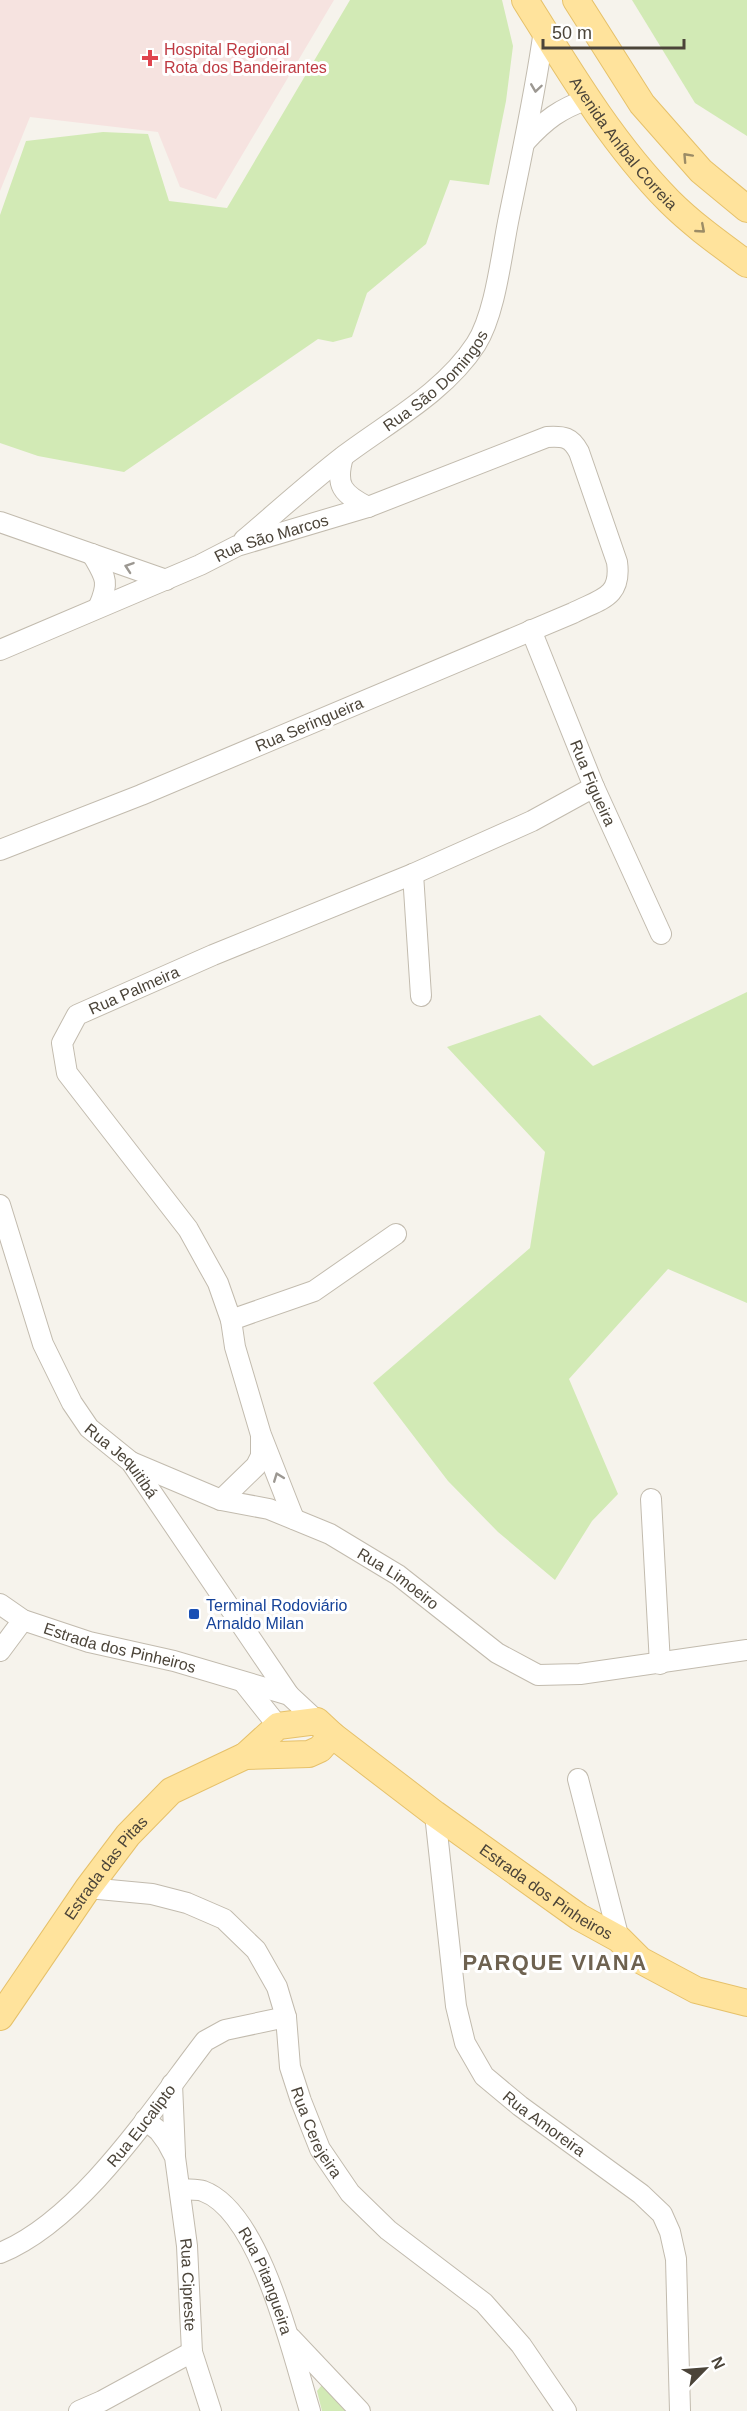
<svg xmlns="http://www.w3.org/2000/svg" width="747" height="2411" font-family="Helvetica,sans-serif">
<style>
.medical{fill:#f6e3e0}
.green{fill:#d2eab5}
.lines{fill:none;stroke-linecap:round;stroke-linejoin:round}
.minor-casing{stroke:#c2bbae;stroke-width:22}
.major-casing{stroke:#e6c16a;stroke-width:28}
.minor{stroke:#fff;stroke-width:20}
.major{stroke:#ffe39c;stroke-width:26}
.oneway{stroke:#9c9892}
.oneway2{stroke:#9c8c66}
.health-dot{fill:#e0444e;stroke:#fff;stroke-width:2}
.transit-dot{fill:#1a4fb4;stroke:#fff;stroke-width:2}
.labels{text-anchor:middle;stroke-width:6;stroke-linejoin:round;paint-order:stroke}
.health-label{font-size:16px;fill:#be3a42;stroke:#fff;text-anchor:start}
.street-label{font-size:16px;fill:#4b4439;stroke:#fff}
.transit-label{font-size:16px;fill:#164399;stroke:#fff;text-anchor:start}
.district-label{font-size:22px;font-weight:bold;letter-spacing:1.5px;fill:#6e6250;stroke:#fff}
</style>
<rect width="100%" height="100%" fill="#f6f3ec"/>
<!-- medical -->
<polygon class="medical" points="0,0 334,0 216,199 180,187 158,132 30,117 0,191"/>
<!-- green -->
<g class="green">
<polygon points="350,0 502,0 513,46 506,101 489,185 450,180 426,244 367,293 352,337 333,342 318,339 124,472 38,456 0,443 0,215 26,141 103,132 148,134 169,201 227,208"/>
<polygon points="632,0 747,0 747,136 695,103"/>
<polygon points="747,992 747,1303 668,1269 569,1379 618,1494 592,1521 555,1580 498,1532 448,1481 373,1383 530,1248 545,1152 447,1047 540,1015 593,1066"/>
<polygon points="322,2385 328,2387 348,2411 322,2411 317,2391"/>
</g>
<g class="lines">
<!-- minor casing -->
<g class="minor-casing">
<g id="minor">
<path d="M525,142C546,119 560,109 588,99"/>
<path d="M343,457C335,485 342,494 368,507"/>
<polyline points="0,522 166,580"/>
<path id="s1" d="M244,540C277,512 310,482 345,455C389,422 445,392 476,344C495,314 501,258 508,222C521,158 535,95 544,30"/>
<path d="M92,554C105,577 110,581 99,606"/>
<path id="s2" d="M531,630L594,787L661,934"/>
<path id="s3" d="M0,650L200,565L237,546L368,507L547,437C564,436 571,437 579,452L617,562C622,598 600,599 573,613L141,795L0,850"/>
<polyline points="413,874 421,996"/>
<path id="s4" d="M0,1205L43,1344L72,1403L89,1428L131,1462L289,1695"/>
<polyline points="231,1320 314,1291 396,1234"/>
<path id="s5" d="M131,1462L221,1500L269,1509L330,1534L398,1575L497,1653L538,1675L580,1674L747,1650"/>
<polyline points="651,1499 660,1664"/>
<polyline points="221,1500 256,1466 261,1456 261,1437"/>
<path id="s6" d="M294,1519L261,1435L235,1347L231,1320L218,1283L188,1229L67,1073L62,1043L77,1015L213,955L413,874L532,821L594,787"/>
<path id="s7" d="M0,1604L23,1620L89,1642L174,1661L289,1695L317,1721"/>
<polyline points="0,1651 23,1620"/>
<polyline points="243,1682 278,1726"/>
<polyline points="578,1779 619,1939"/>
<path id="s8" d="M435,1814L456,2006L465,2043L484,2076L520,2106L641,2194L662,2214L670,2232L676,2259L680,2411"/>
<path id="s9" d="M88,1888L152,1894L187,1903L224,1919L256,1950L277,1987L286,2017L290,2067L301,2101L320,2149L350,2193L388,2230L484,2303L521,2345L566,2411"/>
<polyline points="172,2084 175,2154"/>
<path id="s10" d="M145,2120L159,2131L167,2142L175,2157L187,2246L192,2352L211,2411"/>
<path id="s11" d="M180,2189C187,2190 197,2189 203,2191C261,2212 293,2356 310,2411"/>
<path id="s12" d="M0,2253C81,2220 152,2110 205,2041L225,2030L286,2017"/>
<polyline points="291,2338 360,2411"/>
<polyline points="79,2411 102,2401 192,2352"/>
</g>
</g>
<!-- major casing -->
<g class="major-casing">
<g id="major">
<path id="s13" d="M525,0C568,69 611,142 669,201C693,225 720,244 747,264"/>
<polyline points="576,0 642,104 701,171 747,209"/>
<polyline points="245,1756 309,1754 320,1749 332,1735"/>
<path id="s14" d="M0,2017L88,1888L128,1835L171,1791L245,1756L278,1726L317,1721L332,1735L435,1814L579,1917L619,1939L640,1960L696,1990L747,2003"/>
</g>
</g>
<!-- minor -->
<use href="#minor" class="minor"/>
<!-- major -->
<use href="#major" class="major"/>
</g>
<!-- one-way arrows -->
<defs><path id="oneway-chevron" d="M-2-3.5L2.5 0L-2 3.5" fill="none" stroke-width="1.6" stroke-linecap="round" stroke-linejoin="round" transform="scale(1.5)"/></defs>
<g class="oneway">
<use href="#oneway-chevron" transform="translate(536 88) rotate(98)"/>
<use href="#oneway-chevron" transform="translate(129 567) rotate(-161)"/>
<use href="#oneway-chevron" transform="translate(278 1477) rotate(-111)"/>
</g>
<g class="oneway2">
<use href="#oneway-chevron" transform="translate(687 157) rotate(-133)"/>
<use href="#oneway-chevron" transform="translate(701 229) rotate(41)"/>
</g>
<!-- markers -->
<path class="health-dot" d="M147 49h6v6h6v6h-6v6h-6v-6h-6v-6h6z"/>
<rect class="transit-dot" x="188" y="1608" width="12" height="12" rx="3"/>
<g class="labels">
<!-- health labels -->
<g class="health-label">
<text x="164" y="55">Hospital Regional<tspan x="164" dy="18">Rota dos Bandeirantes</tspan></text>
</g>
<!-- street labels -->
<g class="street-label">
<text dy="6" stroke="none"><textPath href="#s13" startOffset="174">Avenida Aníbal Correia</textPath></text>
<text dy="6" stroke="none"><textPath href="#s1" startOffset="250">Rua São Domingos</textPath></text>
<text dy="6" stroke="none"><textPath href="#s3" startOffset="294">Rua São Marcos</textPath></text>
<text transform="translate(309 724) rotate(-23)" y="6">Rua Seringueira</text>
<text dy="6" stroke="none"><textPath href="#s2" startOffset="165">Rua Figueira</textPath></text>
<text dy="6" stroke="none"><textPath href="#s6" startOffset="632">Rua Palmeira</textPath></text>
<text dy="6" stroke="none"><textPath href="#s4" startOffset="288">Rua Jequitibá</textPath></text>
<text dy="6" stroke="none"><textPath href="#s5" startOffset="294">Rua Limoeiro</textPath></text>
<text dy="6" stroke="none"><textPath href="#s7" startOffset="129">Estrada dos Pinheiros</textPath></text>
<text dy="6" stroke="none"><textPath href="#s14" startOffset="183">Estrada das Pitas</textPath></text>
<text dy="6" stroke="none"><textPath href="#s14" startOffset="736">Estrada dos Pinheiros</textPath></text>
<text dy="6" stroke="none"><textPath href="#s8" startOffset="346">Rua Amoreira</textPath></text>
<text dy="6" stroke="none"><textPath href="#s12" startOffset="192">Rua Eucalipto</textPath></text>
<text dy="6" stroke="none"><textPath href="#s9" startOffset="380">Rua Cerejeira</textPath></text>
<text dy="6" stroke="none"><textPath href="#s11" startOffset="136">Rua Pitangueira</textPath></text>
<text dy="6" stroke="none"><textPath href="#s10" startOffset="177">Rua Cipreste</textPath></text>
</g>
<!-- transit labels -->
<g class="transit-label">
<text x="206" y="1611">Terminal Rodoviário<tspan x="206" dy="18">Arnaldo Milan</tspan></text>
</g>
<!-- district labels -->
<g class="district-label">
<text x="555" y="1970">PARQUE VIANA</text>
</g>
</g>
<!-- north arrow -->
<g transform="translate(705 2369) rotate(65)" stroke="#ffffff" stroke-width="4.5" paint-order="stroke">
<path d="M0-4.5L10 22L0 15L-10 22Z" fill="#4b4439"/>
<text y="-9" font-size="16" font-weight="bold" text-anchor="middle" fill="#4b4439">N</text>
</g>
<!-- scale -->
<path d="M543 39v9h141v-9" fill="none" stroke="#4b4439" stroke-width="3"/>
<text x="552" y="39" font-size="18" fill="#4b4439" stroke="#ffffff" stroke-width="4.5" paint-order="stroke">50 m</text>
</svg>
